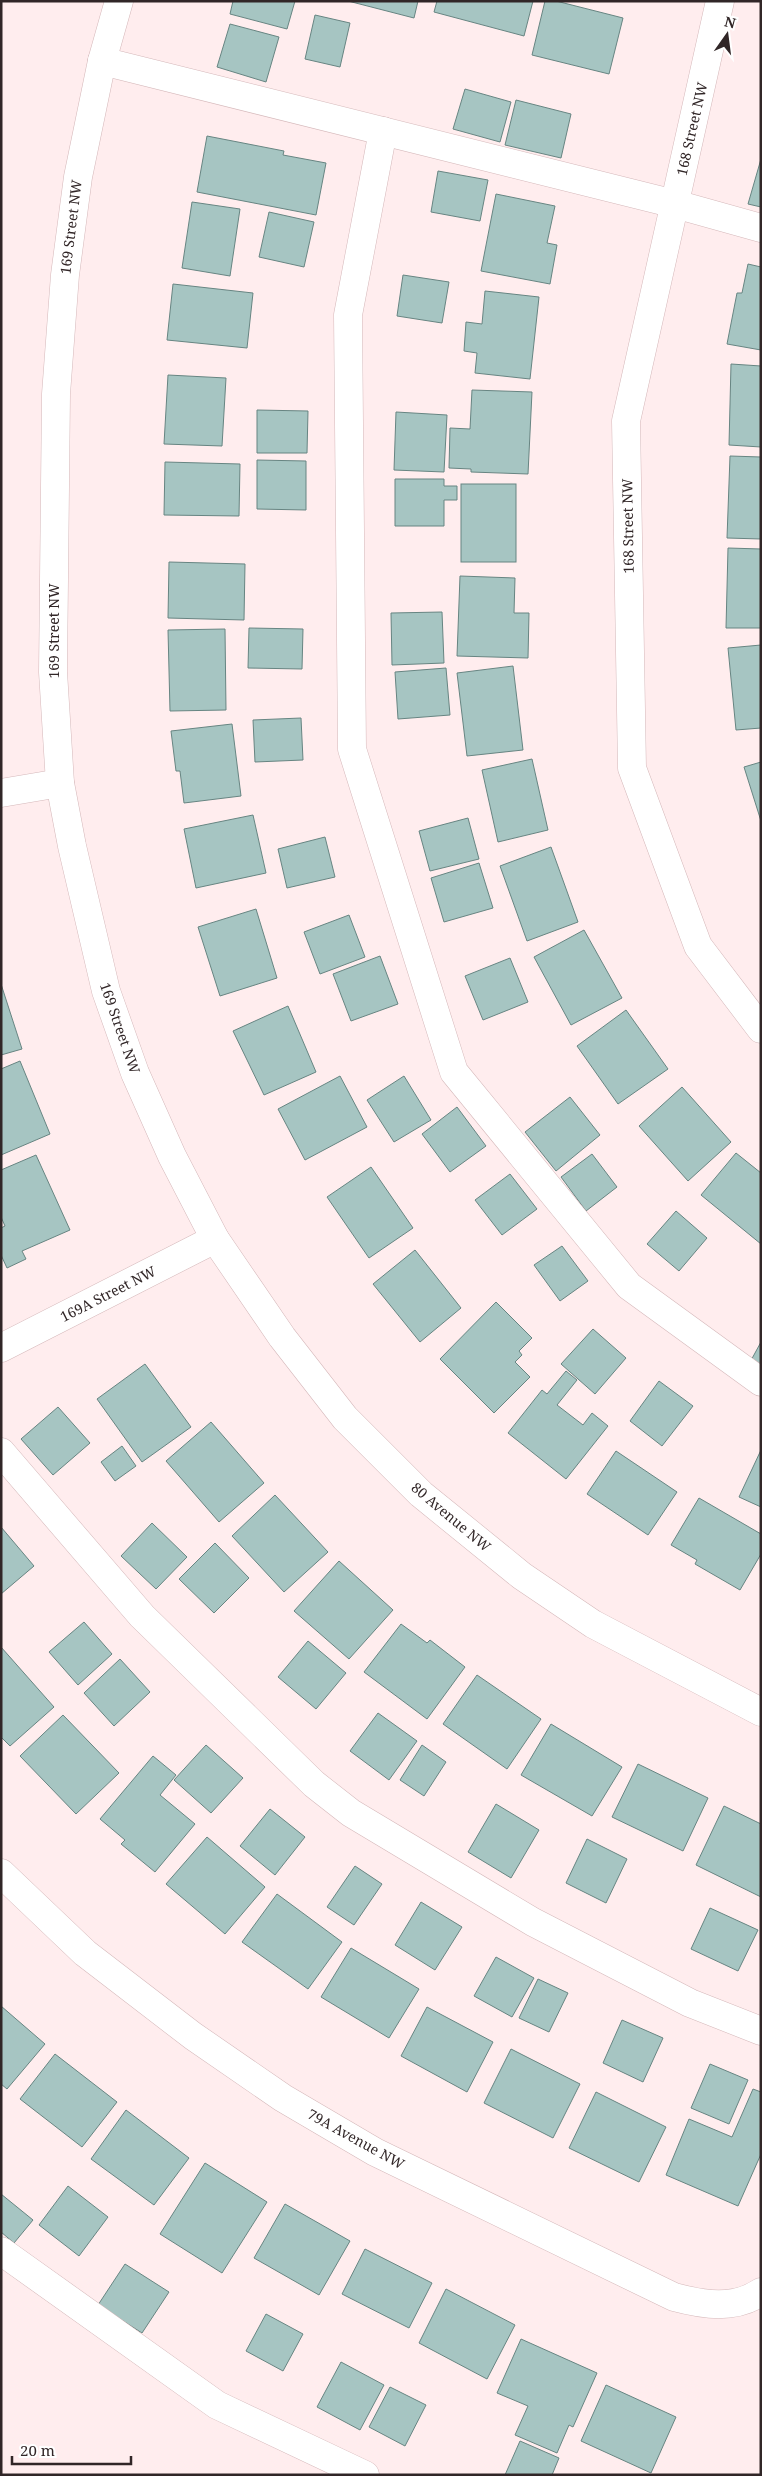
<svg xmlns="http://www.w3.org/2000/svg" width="762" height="2476" font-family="'Noto Serif',serif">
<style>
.building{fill:#a6c5c2;stroke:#678582}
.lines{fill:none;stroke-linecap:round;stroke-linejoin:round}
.minor-casing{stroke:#d5b8ba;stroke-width:29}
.minor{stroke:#fff;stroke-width:28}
.labels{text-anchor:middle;stroke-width:4;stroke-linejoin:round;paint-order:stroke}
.street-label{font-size:14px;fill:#312627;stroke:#fff}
</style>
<rect width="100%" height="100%" fill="#ffedee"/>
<!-- building -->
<g class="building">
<polygon points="233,1 295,1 287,29 230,14"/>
<polygon points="348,1 418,1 414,18"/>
<polygon points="437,1 533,1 524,36 434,12"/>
<polygon points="545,1 556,1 623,18 609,74 532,55"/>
<polygon points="315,15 350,23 340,67 305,59"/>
<polygon points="230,24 279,37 266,82 217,67"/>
<polygon points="465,89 511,102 500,142 453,129"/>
<polygon points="516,100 571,114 561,158 505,145"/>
<polygon points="207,136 284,151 283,155 326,163 316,215 197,192"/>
<polygon points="761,159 761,207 748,204"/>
<polygon points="438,171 488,180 480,221 431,212"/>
<polygon points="496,194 555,206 547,243 557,245 550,284 481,271"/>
<polygon points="192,202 240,209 230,276 182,268"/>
<polygon points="269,212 314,222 304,267 259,257"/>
<polygon points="748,264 761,267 761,350 727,344 737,293 742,293"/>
<polygon points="403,275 449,282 442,323 397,316"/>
<polygon points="173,284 253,293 247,348 167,340"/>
<polygon points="485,291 539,297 530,379 475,373 477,353 464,351 466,322 482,324"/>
<polygon points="731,364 761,366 761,447 729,445"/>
<polygon points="168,375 226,378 222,446 164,444"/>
<polygon points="472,390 532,392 528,474 471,472 471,469 449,468 450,428 470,429"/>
<polygon points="257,410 308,411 307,453 257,453"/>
<polygon points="396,412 447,415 444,472 394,470"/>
<polygon points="730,456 761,457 761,539 727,538"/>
<polygon points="257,460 306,461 306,510 257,509"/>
<polygon points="165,462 240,464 239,516 164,515"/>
<polygon points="395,479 444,479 444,486 457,486 457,500 444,500 444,526 395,526"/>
<rect x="461" y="484" width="55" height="78"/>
<polygon points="728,548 761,549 761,628 726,628"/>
<polygon points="169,562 245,564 244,620 168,618"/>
<polygon points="460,576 515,578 514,613 529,613 528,658 457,656"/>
<polygon points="442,612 444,663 392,665 391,613"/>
<polygon points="249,628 303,629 302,669 248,668"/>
<polygon points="225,629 226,710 170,711 168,630"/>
<polygon points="761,645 761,728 736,730 728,648"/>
<polygon points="513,666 523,750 467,756 457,673"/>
<polygon points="446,668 450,715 398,719 395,672"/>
<polygon points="301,718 303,760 255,762 253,720"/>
<polygon points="232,724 241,796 184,803 180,771 176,771 171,731"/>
<polygon points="532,759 548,830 498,842 482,770"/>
<polygon points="761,762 761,821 744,767"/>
<polygon points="253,815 266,873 196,888 184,829"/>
<polygon points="468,818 479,859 430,871 419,831"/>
<polygon points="325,837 335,877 287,888 278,849"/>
<polygon points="551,847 578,922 527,941 500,866"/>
<polygon points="479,863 493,908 444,922 431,878"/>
<polygon points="256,909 277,978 220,996 198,927"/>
<polygon points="349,915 365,957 320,974 304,932"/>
<polygon points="584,930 622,998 571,1025 534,957"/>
<polygon points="380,956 398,1004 351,1021 333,974"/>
<polygon points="510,958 528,1002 483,1020 465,976"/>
<polygon points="1,984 22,1049 1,1055"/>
<polygon points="288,1006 316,1072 264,1095 233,1031"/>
<polygon points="626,1010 668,1069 618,1104 577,1046"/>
<polygon points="20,1061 50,1134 1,1155 1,1069"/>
<polygon points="340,1076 367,1127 305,1160 278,1109"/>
<polygon points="404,1076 431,1120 394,1142 367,1100"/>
<polygon points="682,1087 731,1142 688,1181 639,1126"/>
<polygon points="570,1097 600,1135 556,1171 525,1132"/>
<polygon points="457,1107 486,1146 450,1172 422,1134"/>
<polygon points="736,1153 761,1173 761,1244 701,1195"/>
<polygon points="592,1154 617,1187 586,1211 561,1177"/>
<polygon points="36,1155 70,1230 22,1251 26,1259 7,1268 1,1255 1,1228 5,1226 1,1217 1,1170"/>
<polygon points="371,1167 413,1228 369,1258 327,1197"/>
<polygon points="510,1174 537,1209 502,1235 475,1200"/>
<polygon points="676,1211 707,1238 679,1271 647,1244"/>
<polygon points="562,1246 588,1281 560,1301 534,1265"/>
<polygon points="415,1250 461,1308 420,1342 373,1284"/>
<polygon points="496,1302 532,1338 519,1351 522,1355 515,1362 530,1377 494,1413 440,1359"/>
<polygon points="593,1329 626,1358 595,1394 561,1364"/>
<polygon points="761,1342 761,1370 749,1364"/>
<polygon points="145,1364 191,1427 142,1462 97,1399"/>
<polygon points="566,1371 577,1380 557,1405 583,1425 592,1413 608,1426 566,1479 508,1433 542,1390 547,1394"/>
<polygon points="659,1381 693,1406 662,1446 630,1421"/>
<polygon points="58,1407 90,1443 53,1475 21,1439"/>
<polygon points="211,1422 264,1483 219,1522 166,1461"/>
<polygon points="122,1446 136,1466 115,1481 101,1462"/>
<polygon points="761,1450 761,1507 739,1497"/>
<polygon points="616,1451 677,1492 648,1535 587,1494"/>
<polygon points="275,1495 328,1552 284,1592 232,1536"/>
<polygon points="699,1498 761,1534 761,1554 740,1590 695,1564 697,1560 671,1545"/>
<polygon points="152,1523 187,1557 156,1589 121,1556"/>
<polygon points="1,1527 34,1566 1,1594"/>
<polygon points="215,1543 249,1578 214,1613 179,1579"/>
<polygon points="339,1561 393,1610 349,1659 294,1611"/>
<polygon points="84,1622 112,1654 78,1685 49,1652"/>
<polygon points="401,1624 427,1643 430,1640 465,1667 427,1719 364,1672"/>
<polygon points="308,1641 346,1673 316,1709 278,1677"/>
<polygon points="1,1647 54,1707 10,1746 1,1737"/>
<polygon points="120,1659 150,1692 114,1726 84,1693"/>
<polygon points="477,1675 541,1719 507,1769 443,1724"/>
<polygon points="378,1713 417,1741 389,1780 350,1751"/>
<polygon points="63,1715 119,1773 76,1814 20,1756"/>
<polygon points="551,1724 622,1767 592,1816 521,1775"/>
<polygon points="206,1745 243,1778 211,1813 174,1780"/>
<polygon points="422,1745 446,1762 424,1796 400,1780"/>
<polygon points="153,1756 176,1775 160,1795 195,1824 155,1872 121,1844 125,1840 100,1819"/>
<polygon points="638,1764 708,1798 683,1851 612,1817"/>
<polygon points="496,1804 539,1830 511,1878 468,1852"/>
<polygon points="724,1806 761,1824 761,1897 696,1865"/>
<polygon points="270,1809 305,1837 275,1875 240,1846"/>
<polygon points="207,1837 265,1887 225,1934 166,1884"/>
<polygon points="587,1839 627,1859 606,1903 566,1883"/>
<polygon points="355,1866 382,1884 354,1925 327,1907"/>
<polygon points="277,1894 342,1942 308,1989 242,1942"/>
<polygon points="421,1902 462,1927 435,1970 395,1945"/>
<polygon points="710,1908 758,1930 738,1971 691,1949"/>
<polygon points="351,1948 419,1989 389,2038 321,1997"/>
<polygon points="496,1957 534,1978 512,2017 474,1996"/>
<polygon points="538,1979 568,1993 549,2032 519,2018"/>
<polygon points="1,2006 45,2044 7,2089 1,2084"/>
<polygon points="427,2007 493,2042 467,2092 401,2056"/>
<polygon points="622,2020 663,2038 643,2082 603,2063"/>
<polygon points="511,2049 580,2084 553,2138 484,2103"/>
<polygon points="55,2054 117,2102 82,2147 20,2099"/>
<polygon points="710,2064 748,2080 729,2124 691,2108"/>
<polygon points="753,2089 761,2092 761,2154 738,2206 666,2175 689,2119 732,2137"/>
<polygon points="596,2092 666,2127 639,2182 569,2148"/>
<polygon points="126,2110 189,2158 154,2205 91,2159"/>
<polygon points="205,2163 267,2202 222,2273 160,2234"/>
<polygon points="68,2186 108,2217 79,2256 39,2225"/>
<polygon points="1,2194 33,2220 14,2243 1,2232"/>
<polygon points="285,2204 350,2241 319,2295 254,2258"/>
<polygon points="365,2249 432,2283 409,2328 342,2294"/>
<polygon points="125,2264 169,2292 142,2333 98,2305"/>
<polygon points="446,2289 515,2325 487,2379 419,2343"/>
<polygon points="266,2314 303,2334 283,2371 246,2351"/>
<polygon points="521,2339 597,2373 573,2427 569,2425 557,2453 515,2435 528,2406 497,2393"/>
<polygon points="341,2362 384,2385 360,2430 317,2407"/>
<polygon points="606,2385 676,2417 651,2473 581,2441"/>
<polygon points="390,2387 426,2405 405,2446 369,2427"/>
<polygon points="520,2441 559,2458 552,2475 505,2475"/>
</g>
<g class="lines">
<!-- minor casing -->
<g class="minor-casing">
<g id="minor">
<polyline points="119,1 102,61 78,177 65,275 56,394 53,672 60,783 72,846 106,991 135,1073 172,1156 215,1239 282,1337 345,1418 421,1494 522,1576 593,1624 761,1712"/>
<polyline points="720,1 626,421 632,768 698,946 761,1029"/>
<polyline points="102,61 675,204 761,228"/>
<polyline points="383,131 348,315 352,749 454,1072 629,1286 761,1382"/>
<polyline points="1,793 60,783"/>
<polyline points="1,1348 215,1239"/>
<polyline points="1,1452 142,1616 314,1784 351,1813 533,1922 690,2003 761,2031"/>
<path d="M1,1873L85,1953L193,2036L283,2098L375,2152L674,2297C704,2305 734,2310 761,2292"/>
<polyline points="1,2251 217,2405 365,2475"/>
</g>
</g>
<!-- minor -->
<use href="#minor" class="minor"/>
</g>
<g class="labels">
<!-- street labels -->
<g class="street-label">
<text transform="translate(692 129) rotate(-77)" y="5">168 Street NW</text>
<text transform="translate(71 227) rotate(-83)" y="5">169 Street NW</text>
<text transform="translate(628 526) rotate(-91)" y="5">168 Street NW</text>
<text transform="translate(54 631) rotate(-90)" y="5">169 Street NW</text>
<text transform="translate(120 1028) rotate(71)" y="5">169 Street NW</text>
<text transform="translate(108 1294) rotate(-27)" y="5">169A Street NW</text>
<text transform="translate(451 1517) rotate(40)" y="5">80 Avenue NW</text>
<text transform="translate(356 2139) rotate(29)" y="5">79A Avenue NW</text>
</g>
</g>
<!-- border -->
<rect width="762" height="2476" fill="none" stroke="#312627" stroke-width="5"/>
<!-- north arrow -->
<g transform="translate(727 35) rotate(14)" stroke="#ffffff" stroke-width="4" paint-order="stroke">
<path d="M0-4L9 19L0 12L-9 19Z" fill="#312627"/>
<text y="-8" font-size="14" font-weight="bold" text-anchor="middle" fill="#312627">N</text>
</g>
<!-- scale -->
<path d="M12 2456v8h119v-8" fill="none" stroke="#312627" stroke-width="2.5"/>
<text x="20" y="2456" font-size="15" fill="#312627" stroke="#ffffff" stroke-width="4" paint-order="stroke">20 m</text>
</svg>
